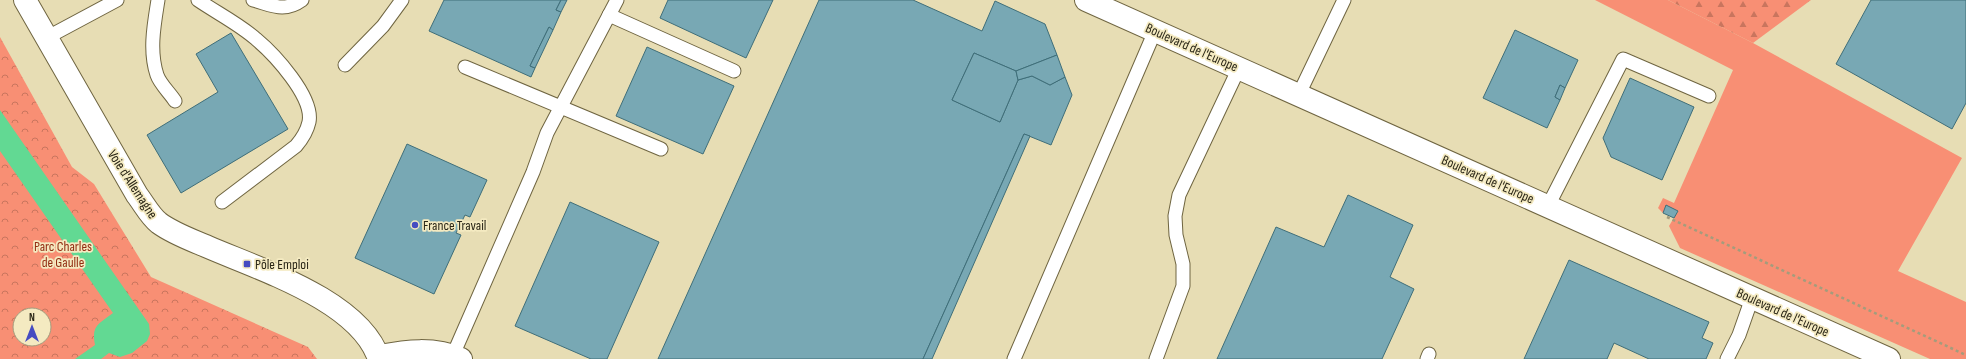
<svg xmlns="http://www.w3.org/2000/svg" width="1966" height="359" font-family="'Sofia Sans Condensed',sans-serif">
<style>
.grass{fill:#f88f74}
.forest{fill:url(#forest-firs)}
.park{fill:url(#park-crowns);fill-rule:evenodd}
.water{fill:#62d993}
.building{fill:#78a8b4;stroke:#3f6e79}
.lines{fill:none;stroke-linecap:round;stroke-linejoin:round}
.lane-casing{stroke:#6f6541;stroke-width:15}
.street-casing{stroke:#6f6541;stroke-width:24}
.secondary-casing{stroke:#6f6541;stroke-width:24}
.path{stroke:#a49c7c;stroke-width:2.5;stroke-dasharray:3 3;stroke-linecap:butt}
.lane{stroke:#fff;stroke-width:13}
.street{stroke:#fff;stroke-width:22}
.secondary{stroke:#fff;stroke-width:22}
.poi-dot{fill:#464cc1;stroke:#f4eac1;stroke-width:1.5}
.labels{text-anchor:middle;stroke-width:3.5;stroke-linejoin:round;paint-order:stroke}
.street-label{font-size:14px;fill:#2a2617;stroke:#f4eac1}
.poi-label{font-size:14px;fill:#2a2617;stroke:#f4eac1;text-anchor:start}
.park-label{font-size:14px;fill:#922c11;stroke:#f4eac1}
</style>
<defs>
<pattern id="forest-firs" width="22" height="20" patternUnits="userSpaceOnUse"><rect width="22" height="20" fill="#f88f74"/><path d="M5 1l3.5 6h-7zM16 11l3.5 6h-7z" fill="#c9755e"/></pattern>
<pattern id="park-crowns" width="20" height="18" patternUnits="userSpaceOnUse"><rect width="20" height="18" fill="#f88f74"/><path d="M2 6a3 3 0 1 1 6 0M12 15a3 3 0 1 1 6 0" fill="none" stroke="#c9755e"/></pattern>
</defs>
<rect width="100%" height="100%" fill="#e7ddb4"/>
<!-- grass -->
<polygon class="grass" points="1595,0 1668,0 1753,43 1962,158 1898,271 1966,302 1966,359 1930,359 1680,248 1669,226 1678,211 1666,206 1663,213 1658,208 1663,198 1674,203 1733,70"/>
<!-- forest -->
<polygon class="forest" points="1668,0 1811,0 1753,43"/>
<!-- park -->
<path class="park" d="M0,37L72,167L94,184L151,277L308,347L317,359H0ZM20,315H44V339H20Z"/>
<!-- water -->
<path class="water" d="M0,110L149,324L150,334L147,341L132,353L120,357L109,353L101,359H75L95,345C91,325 99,324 113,313L0,151Z"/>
<!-- building -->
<g class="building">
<polygon points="444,0 561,0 556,10 561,12 553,30 549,27 530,66 535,68 531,77 429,31"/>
<polygon points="561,0 567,0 561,12 556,10"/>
<polygon points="668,0 773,0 746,58 660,18"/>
<polygon points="819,0 913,0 982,31 995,1 1045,24 1057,55 1016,71 974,53 952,100 1000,122 1018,80 1032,76 1050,85 1065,77 1072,95 1051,145 1024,134 923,359 658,359"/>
<polygon points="1871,0 1966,0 1966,103 1952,129 1836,64"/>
<polygon points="549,27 553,30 535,68 530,66"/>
<polygon points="1515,30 1578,60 1565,88 1560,85 1555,97 1560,100 1547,128 1483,98"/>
<polygon points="231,33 288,129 181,193 147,135 218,92 196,54"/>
<polygon points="647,47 734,86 703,154 616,116"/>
<polygon points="974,53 1016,71 1018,80 1000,122 952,100"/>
<polygon points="1057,55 1065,77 1050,85 1032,76 1018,80 1016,71"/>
<polygon points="1630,78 1694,107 1662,180 1611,157 1603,138"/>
<polygon points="1560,85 1565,88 1560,100 1555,97"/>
<polygon points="1024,134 1030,136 932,359 923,359"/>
<polygon points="407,144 487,180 470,217 465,215 456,233 461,235 434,294 355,258"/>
<polygon points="1348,195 1413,225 1390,277 1414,289 1382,359 1217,359 1276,227 1324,247"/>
<polygon points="570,202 659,242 607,359 591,359 515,326"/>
<polygon points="1666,205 1678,211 1674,218 1663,213"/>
<polygon points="1569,260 1709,322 1702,338 1713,343 1706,359 1649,359 1614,343 1607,359 1524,359"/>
</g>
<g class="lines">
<!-- lane casing -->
<g class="lane-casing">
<g id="lane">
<path d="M158,0C154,25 149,51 157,75C160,84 170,93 175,101"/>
<path d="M198,0C217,13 239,24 256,39C274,54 314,97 309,122C307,131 302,139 296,146L222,202"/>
<path d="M253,0C272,5 284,13 302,0"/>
<polyline points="609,15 734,71"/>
<polyline points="46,38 117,0"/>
<polyline points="345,65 383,26 402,0"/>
<polyline points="465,67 661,149"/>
<polyline points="1299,94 1344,0"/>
<polyline points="1548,206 1623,59 1709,96"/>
<polyline points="453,355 533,172 547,133 617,0"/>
<polyline points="1014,359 1155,31"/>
<polyline points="1156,359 1183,286 1183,264 1176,235 1175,216 1179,195 1239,68"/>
<polyline points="1427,359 1429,354"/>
<polyline points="1727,359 1739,335 1752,298"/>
</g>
</g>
<!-- street casing -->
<g class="street-casing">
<g id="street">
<path d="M25,0L137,195C144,204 150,216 159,223C174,234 192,240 208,247C261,270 360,301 379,359"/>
<path d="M379,356C406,351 434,347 461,359"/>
</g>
</g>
<!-- secondary casing -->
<g class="secondary-casing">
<polyline id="secondary" points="1086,0 1889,359"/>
</g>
<!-- path -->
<polyline class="path" points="1667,217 1966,355"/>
<!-- lane -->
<use href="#lane" class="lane"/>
<!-- street -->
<use href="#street" class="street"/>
<!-- secondary -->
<use href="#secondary" class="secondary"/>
</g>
<!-- markers -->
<g class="poi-dot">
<circle cx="415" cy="225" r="4"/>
<rect x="243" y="260" width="8" height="8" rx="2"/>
</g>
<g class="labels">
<!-- street labels -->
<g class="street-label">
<text transform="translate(1192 47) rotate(24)" y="5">Boulevard de l'Europe</text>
<text transform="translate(1488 179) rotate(24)" y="5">Boulevard de l'Europe</text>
<text transform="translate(133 184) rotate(57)" y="5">Voie d'Allemagne</text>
<text transform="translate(1783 312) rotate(24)" y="5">Boulevard de l'Europe</text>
</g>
<!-- poi labels -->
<g class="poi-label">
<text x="423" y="230">France Travail</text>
<text x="255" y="269">Pôle Emploi</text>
</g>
<!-- park labels -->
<g class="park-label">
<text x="63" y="251">Parc Charles<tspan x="63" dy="16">de Gaulle</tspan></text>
</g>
</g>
<!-- north arrow -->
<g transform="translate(32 327)"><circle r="19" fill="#f4eac1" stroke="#a39c7d"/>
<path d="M0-3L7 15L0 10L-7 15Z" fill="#464cc1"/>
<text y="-6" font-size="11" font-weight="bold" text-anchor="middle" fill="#2a2617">N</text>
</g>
</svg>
